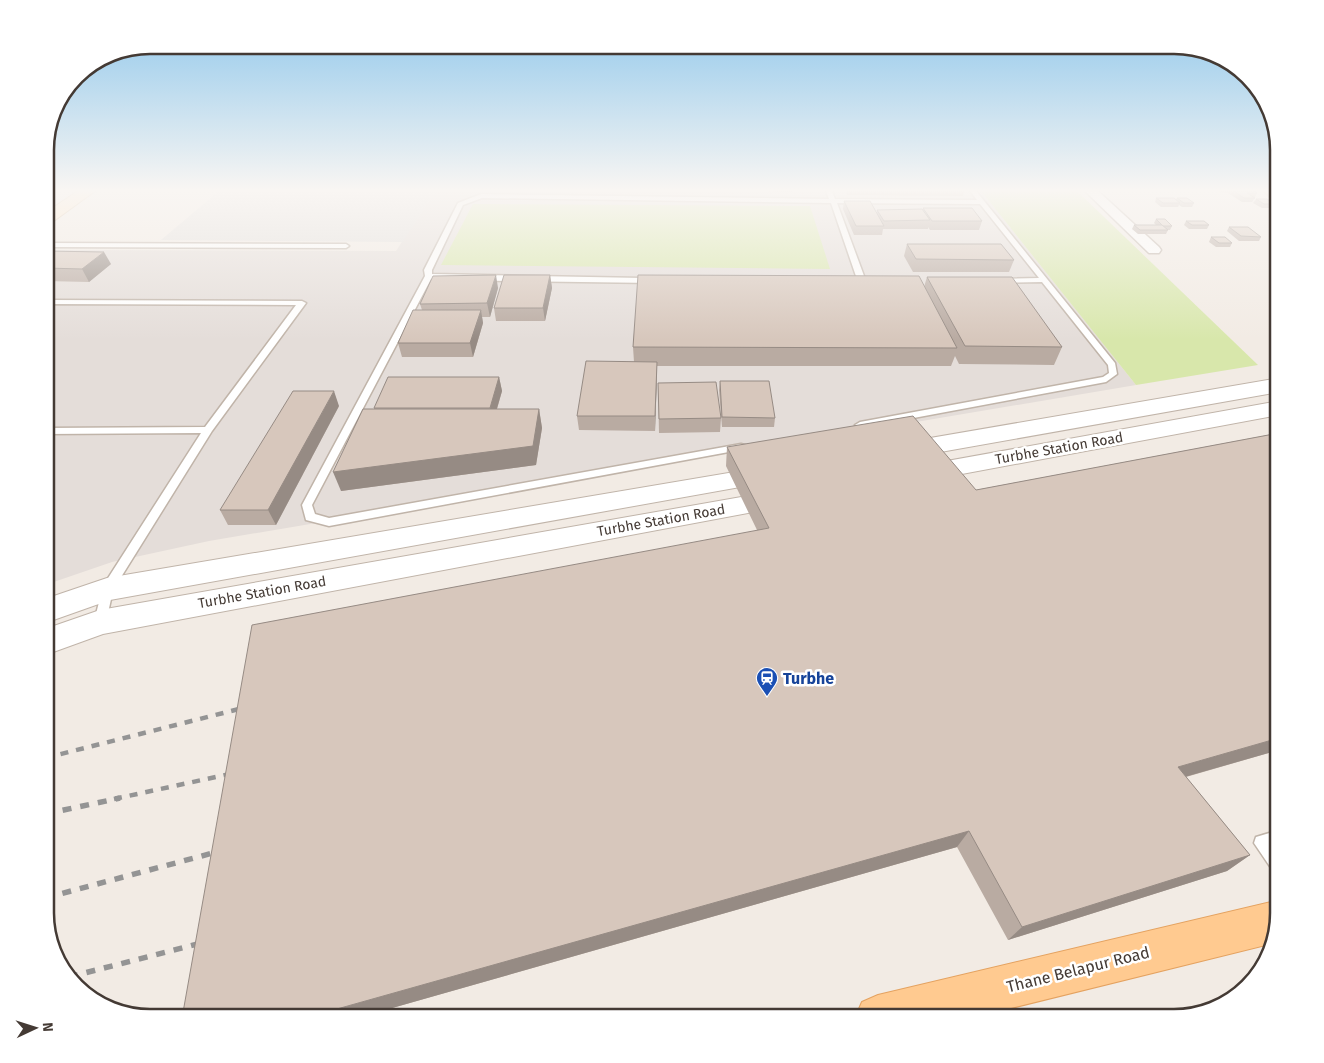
<svg xmlns="http://www.w3.org/2000/svg" width="1324" height="1063" font-family="'Fira Sans',sans-serif">
<style>
.industrial{fill:#e4ddd9}
.green{fill:#d8e7ab}
.parking{fill:#e2dfdc}
.lines{fill:none;stroke-linecap:round;stroke-linejoin:round}
.service-casing{stroke:#c0b4a9;stroke-width:3}
.minor-casing{stroke:#c0b4a9;stroke-width:3}
.tertiary-casing{stroke:#c0b4a9;stroke-width:2}
.secondary-casing{stroke:#d6b895;stroke-width:2}
.primary-casing{stroke:#e4a260;stroke-width:2}
.service{fill:#fff;fill-rule:evenodd}
.minor{fill:#fff;fill-rule:evenodd}
.tertiary{fill:#fff;fill-rule:evenodd}
.secondary{fill:#ffe4c1;fill-rule:evenodd}
.primary{fill:#ffca90;fill-rule:evenodd}
.rail-far1{stroke:#949494;stroke-width:4.5;stroke-dasharray:8 8;stroke-linecap:butt}
.rail{stroke:#949494;stroke-width:5.5;stroke-dasharray:9 9;stroke-linecap:butt}
.wall{fill:#b9aba2}
.shaded-wall{fill:#968b84}
.building{fill:#d7c7bc;stroke:#968b84}
.labels{text-anchor:middle;stroke-width:5;stroke-linejoin:round;paint-order:stroke}
.street-label{font-size:14px;fill:#443a34;stroke:#fff}
.near-transit-label{font-size:16px;font-weight:bold;fill:#164399;stroke:#fff;text-anchor:start}
.near-street-label{font-size:16px;fill:#443a34;stroke:#fff}
.rim{fill:none;stroke:#443a34;stroke-width:2.5}
</style>
<rect width="100%" height="100%" fill="#f2ebe4"/>
<!-- industrial -->
<polygon class="industrial" points="435,191 981,191 1136,385 209,541 112,562 45,585 45,250 396,251"/>
<!-- green -->
<g class="green">
<polygon points="981,191 1077,191 1258,365 1136,385"/>
<polygon points="473,204 810,206 830,269 441,265"/>
</g>
<!-- parking -->
<polygon class="parking" points="219,191 435,191 403,242 161,240"/>
<g class="lines">
<!-- service casing -->
<g class="service-casing">
<g id="service">
<path d="M826,191H832L835,199L977,200L970,191H976L1115,363L1117,374L1106,382L860,428L857,427L855,425L860,422L1103,377L1109,373L1108,365L1042,282L996,283L995,281L999,279L1039,278L980,204L837,203L867,284L866,286L442,280L431,279L312,505L315,514L329,518L741,444L745,445L746,447L745,449L329,526L306,520L302,505L425,276L424,270L458,203L481,194L829,199ZM482,198L831,203L858,282L432,274V270L463,205Z"/>
<polygon points="45,243 346,244 349,246 346,248 45,247"/>
<polygon points="48,300 302,301 306,303 212,431 113,590 106,622 104,626 100,627 96,626 94,622 103,586 201,433 45,434 45,428 205,427 296,305 53,304 45,309 45,303"/>
<polygon points="1279,830 1279,846 1275,847 1279,852 1279,873 1273,871 1254,843 1256,837"/>
</g>
</g>
<!-- minor casing -->
<g class="minor-casing">
<polygon id="minor" points="1085,191 1098,191 1159,247 1161,250 1159,253 1149,253"/>
</g>
<!-- tertiary casing -->
<g class="tertiary-casing">
<g id="tertiary">
<polygon points="1279,378 1279,392 901,459 892,456 889,451 892,446 901,443"/>
<polygon points="1279,401 1279,415 919,482 910,480 906,474 910,468 919,466"/>
<polygon points="770,466 779,468 783,474 779,480 110,600 45,623 45,599 107,578"/>
<polygon points="781,490 790,493 794,499 790,505 103,634 45,655 45,629 100,610"/>
</g>
</g>
<!-- secondary casing -->
<g class="secondary-casing">
<g id="secondary">
<polygon points="78,191 95,191 51,223 45,225 45,213"/>
<polygon points="1263,191 1279,191 1279,201 1274,200"/>
</g>
</g>
<!-- primary casing -->
<g class="primary-casing">
<polygon id="primary" points="1279,900 1279,914 1274,943 971,1018 855,1018 862,1002 878,995"/>
</g>
<!-- service -->
<use href="#service" class="service"/>
<!-- minor -->
<use href="#minor" class="minor"/>
<!-- tertiary -->
<use href="#tertiary" class="tertiary"/>
<!-- secondary -->
<use href="#secondary" class="secondary"/>
<!-- primary -->
<use href="#primary" class="primary"/>
<!-- rail-far1 -->
<g class="rail-far1">
<polyline points="45,758 251,706"/>
<polyline points="114,799 239,772"/>
</g>
<!-- rail -->
<g class="rail">
<polyline points="45,814 120,798"/>
<polyline points="45,898 224,850"/>
<polyline points="69,977 209,941"/>
</g>
</g>
<!-- wall -->
<g class="wall">
<polygon points="749,191 792,191 792,192"/>
<polygon points="846,191 964,191 963,196 847,195"/>
<polygon points="1219,191 1254,191 1257,193 1255,197 1253,197 1255,198 1252,202 1242,202 1228,193 1220,192"/>
<polygon points="1156,198 1176,199 1177,198 1194,203 1192,207 1182,207 1179,205 1178,207 1161,207 1155,202"/>
<polygon points="1256,199 1275,204 1273,208 1262,208 1253,203"/>
<polygon points="844,201 877,213 877,210 923,210 923,208 982,221 979,230 930,230 928,227 928,229 883,229 882,235 854,235 843,209"/>
<polygon points="1156,219 1172,226 1170,230 1168,230 1166,234 1138,234 1132,229 1134,225 1156,225 1154,223"/>
<polygon points="1186,221 1209,225 1207,229 1189,229 1184,225"/>
<polygon points="1229,227 1261,237 1259,241 1239,241 1227,231"/>
<polygon points="1211,237 1232,243 1230,247 1216,247 1209,242"/>
<polygon points="1279,237 1279,244 1276,242"/>
<polygon points="907,244 1014,260 1009,272 913,272 904,256"/>
<polygon points="45,251 111,264 89,282 45,281"/>
<polygon points="550,275 552,288 545,321 496,321 494,308"/>
<polygon points="927,277 1062,347 1054,365 959,364 955,356 951,366 657,366 655,431 579,430 577,416 634,362 633,347 924,287"/>
<polygon points="498,288 490,317 482,317 483,323 473,357 402,357 398,343 422,310 420,304"/>
<polygon points="499,377 502,391 497,409 539,409 542,428 536,465 341,491 374,409 374,408"/>
<polygon points="720,381 775,418 774,427 722,427 719,390"/>
<polygon points="658,383 721,418 720,432 659,433"/>
<polygon points="339,406 276,525 228,525 220,510"/>
<polygon points="1279,433 1279,750 1186,777 1250,855 1227,871 1008,940 957,847 357,1018 182,1018 757,530 726,466 727,447 976,490"/>
</g>
<!-- shaded-wall -->
<g class="shaded-wall">
<polygon points="104,252 111,264 89,282 82,269"/>
<polygon points="496,275 498,288 490,317 487,303"/>
<polygon points="550,275 552,288 545,321 543,308"/>
<polygon points="481,310 483,323 473,357 470,343"/>
<polygon points="657,362 657,376 655,431 655,416"/>
<polygon points="499,377 502,391 493,422 490,408"/>
<polygon points="334,391 339,406 276,525 268,510"/>
<polygon points="539,409 542,428 536,465 341,491 333,472"/>
<polygon points="1279,738 1279,750 1160,784 1178,767"/>
<polygon points="969,831 957,847 357,1018 305,1018"/>
<polygon points="1250,855 1227,871 1008,940 1022,927"/>
</g>
<!-- building -->
<g class="building">
<polygon points="1234,191 1254,191 1257,193 1247,193 1255,198 1244,198"/>
<polygon points="1156,198 1174,198 1180,203 1163,203"/>
<polygon points="1177,198 1187,198 1194,203 1184,203"/>
<polygon points="1256,199 1267,199 1275,204 1264,204"/>
<polygon points="844,201 870,201 884,226 856,226"/>
<polygon points="923,208 972,208 982,221 932,221"/>
<polygon points="922,209 930,220 884,221 877,210"/>
<polygon points="1156,219 1165,219 1172,226 1163,226"/>
<polygon points="1186,221 1204,221 1209,225 1192,225"/>
<polygon points="1134,225 1162,225 1168,230 1140,230"/>
<polygon points="1229,227 1248,227 1261,237 1241,236"/>
<polygon points="1211,237 1225,237 1232,243 1219,243"/>
<polygon points="907,244 1001,244 1014,260 916,259"/>
<polygon points="45,251 104,252 82,269 45,268"/>
<polygon points="496,275 487,303 420,304 433,276"/>
<polygon points="504,275 550,275 543,308 494,308"/>
<polygon points="638,275 919,276 957,348 633,347"/>
<polygon points="927,277 1012,277 1062,347 965,346"/>
<polygon points="413,310 481,310 470,343 398,343"/>
<polygon points="586,361 657,362 655,416 577,416"/>
<polygon points="388,377 499,377 490,408 374,408"/>
<polygon points="720,381 769,381 775,418 722,417"/>
<polygon points="716,382 721,418 659,419 658,383"/>
<polygon points="293,391 334,391 268,510 220,510"/>
<polygon points="363,409 539,409 533,446 333,472"/>
<polygon points="913,416 976,490 1279,433 1279,738 1178,767 1250,855 1022,927 969,831 305,1018 182,1018 252,625 769,528 727,447"/>
</g>
<!-- sky -->
<linearGradient id="sky" x2="0" y2="1"><stop stop-color="#8ac5eb"/><stop offset="0.56" stop-color="#f9f6f3"/><stop offset="1" stop-color="#f9f6f3" stop-opacity="0"/></linearGradient>
<rect width="1324" height="340" fill="url(#sky)"/>
<!-- icons -->
<defs>
<g id="station-pin" transform="scale(1.125)"><path d="M0 17L-7.5 6A9.5 9.5 0 1 1 7.5 6Z" fill="#1a4fb4" stroke="#fff"/><path d="M-3-6H3Q5-6 5-4V2Q5 4 3 4L4.5 6H3L1.5 4h-3L-3 6H-4.5L-3 4Q-5 4-5 2V-4Q-5-6-3-6ZM-3.5-4v3h7v-3ZM-3.5 1v1.5H-2V1ZM2 1v1.5H3.5V1Z" fill="#fff"/></g>
</defs>
<g fill-rule="evenodd">
<use href="#station-pin" x="767" y="678"/>
</g>
<g class="labels">
<!-- street labels -->
<g class="street-label">
<text transform="translate(1059 448) rotate(-10)" y="5">Turbhe Station Road</text>
<text transform="translate(661 520) rotate(-10)" y="5">Turbhe Station Road</text>
<text transform="translate(262 592) rotate(-10)" y="5">Turbhe Station Road</text>
</g>
<!-- near-transit labels -->
<g class="near-transit-label">
<text x="783" y="684">Turbhe</text>
</g>
<!-- near-street labels -->
<g class="near-street-label">
<text transform="translate(1078 969) rotate(-14)" y="6">Thane Belapur Road</text>
</g>
</g>
<!-- crop -->
<path d="M0 0H1324V1063H0ZM150 54H1174A96 96 0 0 1 1270 150V913A96 96 0 0 1 1174 1009H150A96 96 0 0 1 54 913V150A96 96 0 0 1 150 54Z" fill="#fff" fill-rule="evenodd"/>
<path class="rim" d="M150 54H1174A96 96 0 0 1 1270 150V913A96 96 0 0 1 1174 1009H150A96 96 0 0 1 54 913V150A96 96 0 0 1 150 54Z"/>
<!-- north arrow -->
<g transform="translate(35 1028) rotate(86)" stroke="#ffffff" stroke-width="4" paint-order="stroke">
<path d="M0-4L9 19L0 12L-9 19Z" fill="#443a34"/>
<text y="-8" font-size="14" font-weight="bold" text-anchor="middle" fill="#443a34">N</text>
</g>
</svg>
